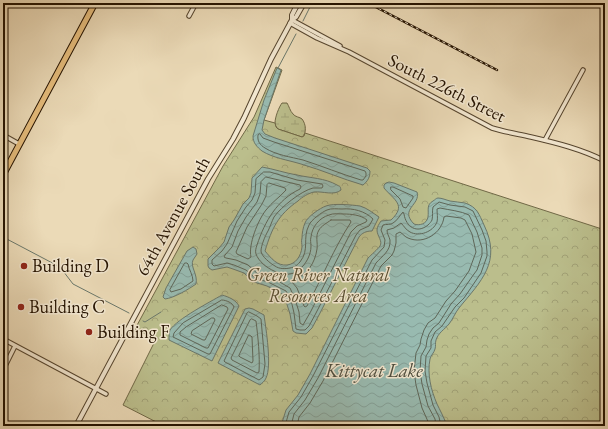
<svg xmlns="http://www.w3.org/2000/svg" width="608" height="429" font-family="'EB Garamond',serif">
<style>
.wetland{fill:url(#wetland-marsh);stroke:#706846}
.park{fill:url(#park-crowns);stroke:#706846}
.water{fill:url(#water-waves);stroke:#6a776a}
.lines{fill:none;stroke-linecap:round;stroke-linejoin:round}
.shore{stroke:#5e6658;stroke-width:1}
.stream{stroke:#6a776a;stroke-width:1}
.minor-casing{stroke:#56452e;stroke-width:5.5}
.tertiary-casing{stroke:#56452e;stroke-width:6}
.primary-casing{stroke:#251300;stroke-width:7}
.minor{stroke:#f2e7d0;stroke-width:3.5}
.tertiary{stroke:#f2e7d0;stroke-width:4}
.primary{stroke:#e6bd7c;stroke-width:5}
.rail-casing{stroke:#251300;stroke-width:2.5}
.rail{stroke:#f2e7d0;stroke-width:1;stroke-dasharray:3;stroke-linecap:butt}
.poi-dot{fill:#8f2418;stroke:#f2e7d0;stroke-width:1.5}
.labels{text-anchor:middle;stroke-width:3;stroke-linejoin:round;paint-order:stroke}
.street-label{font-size:18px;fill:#251300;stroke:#f2e7d0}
.poi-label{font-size:18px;fill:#251300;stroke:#f2e7d0;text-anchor:start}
.park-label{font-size:18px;font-style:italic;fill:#5a4f31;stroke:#f2e7d0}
.water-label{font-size:19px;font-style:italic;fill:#4d4d3e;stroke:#f2e7d0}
</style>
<defs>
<pattern id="wetland-marsh" width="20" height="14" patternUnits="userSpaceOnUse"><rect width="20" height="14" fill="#bbbe8c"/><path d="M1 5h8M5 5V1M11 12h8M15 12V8" fill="none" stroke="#a1a277"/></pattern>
<pattern id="park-crowns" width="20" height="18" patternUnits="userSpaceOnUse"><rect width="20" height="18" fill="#bbbe8c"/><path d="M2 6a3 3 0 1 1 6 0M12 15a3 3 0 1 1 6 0" fill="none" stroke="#a1a277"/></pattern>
<pattern id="water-waves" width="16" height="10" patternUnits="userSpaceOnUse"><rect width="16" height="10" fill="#98bab0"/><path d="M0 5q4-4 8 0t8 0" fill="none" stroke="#839f96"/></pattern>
</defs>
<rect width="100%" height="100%" fill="#ebdab7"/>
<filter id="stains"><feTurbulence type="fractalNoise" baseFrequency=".005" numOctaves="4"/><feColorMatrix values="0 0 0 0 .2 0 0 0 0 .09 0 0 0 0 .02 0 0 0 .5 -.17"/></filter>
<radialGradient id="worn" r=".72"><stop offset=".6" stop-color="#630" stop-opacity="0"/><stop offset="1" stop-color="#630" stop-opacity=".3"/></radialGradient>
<!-- wetland -->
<path class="wetland" d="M282,103H287C289,106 290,111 293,114C295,117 300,117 302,119C306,124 307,133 302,137L278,129C276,126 275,126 275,123C275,117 279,107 282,103Z"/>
<!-- park -->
<polygon class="park" points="276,67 282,70 264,120 275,123 276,127 278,129 302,137 304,136 305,133 605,230 605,426 164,426 123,405 156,339 135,329 223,166 254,117"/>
<!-- water -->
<g class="water">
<path d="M277,68L281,70L264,120L262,130L265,134L275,138L367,168L370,171C370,177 368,181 363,185C342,179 322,170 301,164C288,160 273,158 262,151C257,147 253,143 253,136L264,100Z"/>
<path d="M262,167C274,169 285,173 297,175C310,178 325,178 337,185C341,187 340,186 341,190C334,196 323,191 314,192C309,193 302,197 298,201C278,215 272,228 265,251C271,258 277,266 287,265C296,264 301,256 302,247C302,244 301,241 302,238C302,234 303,227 305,223C307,217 320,208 326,206C333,203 353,205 360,206C367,208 373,213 379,217L372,231C366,231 362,233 359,237L319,315L312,328L306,334L296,333L293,331L290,314L284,295L267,286L257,283L252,281L244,273L233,269L227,267L212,270L209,268L208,266V259L219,248L224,242L229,227L234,220L243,204L249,198L251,193L252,178Z"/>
<path d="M389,182L394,183L417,192C421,205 399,209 414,224C419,226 427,224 428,217C429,210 426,205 433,201C435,200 436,198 438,198C442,198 446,200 450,201C455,202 460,202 465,203C477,207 479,214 484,225C502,262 481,281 459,308C455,313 453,319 449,324C445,329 438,333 436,340C435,343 436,346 435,349C434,353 431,355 430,359C427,374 431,390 437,404C440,410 443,416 446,423L445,426H281L286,410L298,395L310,374L368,258C371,255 378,249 380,246C383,241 377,236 377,230C377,227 379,224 381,221L391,220C407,205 394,200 384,188V185L386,183Z"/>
<path d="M193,247L196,249L197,254C196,256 194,258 193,260C190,267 198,274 196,284C189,289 174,298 165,299L163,297L166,288L187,251Z"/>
<path d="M222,295C229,297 236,300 239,306L212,361L169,340C169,336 169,333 170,330C177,319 210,302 222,295Z"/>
<path d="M249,308L253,309L264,315C266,329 272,366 266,378C265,381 262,383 260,385L218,363L245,309Z"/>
</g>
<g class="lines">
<!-- shore -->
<g class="shore">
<path d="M260,134L263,138L274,142L365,171L366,173V176L363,180H361C341,174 322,166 303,160C291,157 276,155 265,148C260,145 257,141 258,135Z"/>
<path d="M264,172H270L297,180L322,184L323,186L322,188C319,188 316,188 313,188C301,191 281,207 274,217C272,221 270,227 268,231C265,236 261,246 261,251C261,256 271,264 275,266C279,269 285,269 290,268C295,267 296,266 300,262C310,249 302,239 309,225C311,220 322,212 327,210C331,208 338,209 342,209C353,208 365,211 373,219L369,226L360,230L356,235L316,313L309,326L305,330H300L296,329L294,313L291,300L286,291L268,282L258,279L254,277L246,270L234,265L227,263L214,266L212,264V260L222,251L227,244L237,221L246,207L252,200L255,193L256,179Z"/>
<path d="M266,177L300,185L301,187L300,189C277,200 265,221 257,245C256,248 255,251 256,254C261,268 287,281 299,270C306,264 311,255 311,246C311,243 310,240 311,237C312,227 319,218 329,215C333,213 339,214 344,214C351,214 361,215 367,220L366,222L357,226L351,232L311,311L303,325L300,323L299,312L295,299L290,288L271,277L259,275L248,265L236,260L226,258L224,257L225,255L232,247L238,231L246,217L257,202L260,194L261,182Z"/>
<path d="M269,183L285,188L286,190C280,197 272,202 266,210C258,220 248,245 251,257L248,259L237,254L236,252L247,227L262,204L266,196L267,185Z"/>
<polygon points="391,187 393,187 413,196 413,198 406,208 403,207 400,199 391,190"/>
<path d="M331,220H350L351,222C334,248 322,278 307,306L305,307L304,306L297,288L292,282L291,280L293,279C307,276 315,263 317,249C318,243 315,236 319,230C321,226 327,223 331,220Z"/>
<path d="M185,263H187L188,264C189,270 193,275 193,281L181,289L171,292L170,290Z"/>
<path d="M222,300C226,300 233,303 234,307L210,354H208L173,337L174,333L183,323Z"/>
<polygon points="222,305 227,307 228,309 208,348 206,348 180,335 180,332 186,327"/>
<polygon points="249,312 257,316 261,319 265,364 263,377 259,380 225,362 224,361 247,313"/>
<polygon points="212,318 214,318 215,320 205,340 203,340 191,334 192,331"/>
<path d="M252,319L256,321C258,337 260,356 259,372L257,373L232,360L231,358L250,320Z"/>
<polygon points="249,335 251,336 252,337 253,361 252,363 240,357 239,356"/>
<path d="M285,426L289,412L301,397L313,376L372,260L384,247L385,240L381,230L383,225C386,224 391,225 393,223C397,221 400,215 403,212L404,214C406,227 417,234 428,225C430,223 431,222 432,220C433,216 432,211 433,207L439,202L450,205L465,207L473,211L482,230L486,241L487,252V256L481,273L464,298L455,307L442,326L435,332L431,341V348L426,356L425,371L427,383L433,405L439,417L441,426"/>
<path d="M291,426L294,414L305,400L318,378L376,263C382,256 391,251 390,240C389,236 387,234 387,230L394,228L401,223C404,226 406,230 410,232C419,237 433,232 437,222C438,218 437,213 437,209L440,208C449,210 461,211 469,215L477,232L482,248V255L477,270L474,274L460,294L451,304L439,323L433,328L429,334L427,340L426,347L421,356L420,371L422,384L428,406L435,419L436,426"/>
<path d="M297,426L299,417L310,403L323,381L381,266L392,255L394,251L396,243V234L400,232C403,234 405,237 408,238C424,245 442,233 444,217L446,216L461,218L465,220L472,234L476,252L469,271L455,291L446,301L435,318L428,323L424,330L421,339L420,345L416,353L414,371L416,385L422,408L430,426"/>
</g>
<!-- stream -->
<g class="stream">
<polyline points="303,21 312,3"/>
<polyline points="278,68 296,34"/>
<polyline points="3,237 60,267 73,284 129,313"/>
<polyline points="143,321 145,322 161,312"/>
</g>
<!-- minor casing -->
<g class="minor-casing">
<g id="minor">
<polyline points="189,16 196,3"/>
<polyline points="292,20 340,46"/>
<path d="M290,23L317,38L349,52L492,128C505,132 518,134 531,137C557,143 581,149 605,161"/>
<polyline points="3,135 19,144"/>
<polyline points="545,140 583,70"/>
<polyline points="3,339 106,394"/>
<polyline points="3,370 15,346"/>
</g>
</g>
<!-- tertiary casing -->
<g class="tertiary-casing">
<g id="tertiary">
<polyline points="292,20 296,17 304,3"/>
<polyline points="76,426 208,179 233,139 244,118 271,59 292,20 292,15 298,3"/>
</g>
</g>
<!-- primary casing -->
<g class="primary-casing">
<polyline id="primary" points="3,175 95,3"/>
</g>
<!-- minor -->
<use href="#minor" class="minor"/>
<!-- tertiary -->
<use href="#tertiary" class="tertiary"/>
<!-- primary -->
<use href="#primary" class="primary"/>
<!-- rail casing -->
<g class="rail-casing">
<polyline id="rail" points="368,3 497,70"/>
</g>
<!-- rail -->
<use href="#rail" class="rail"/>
</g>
<!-- markers -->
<g class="poi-dot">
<circle cx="24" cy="266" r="4"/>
<circle cx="21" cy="307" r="4"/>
<circle cx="89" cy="332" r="4"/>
</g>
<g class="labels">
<!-- street labels -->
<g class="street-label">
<text transform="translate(447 88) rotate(27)" y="6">South 226th Street</text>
<text transform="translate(173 216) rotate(-61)" y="6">64th Avenue South</text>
</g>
<!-- poi labels -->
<g class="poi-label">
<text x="32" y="272">Building D</text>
<text x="29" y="313">Building C</text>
<text x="97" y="338">Building F</text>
</g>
<!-- park labels -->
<g class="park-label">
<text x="318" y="281">Green River Natural<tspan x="318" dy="21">Resources Area</tspan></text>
</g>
<!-- water labels -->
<g class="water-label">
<text x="374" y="377">Kittycat Lake</text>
</g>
</g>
<!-- margin -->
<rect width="608" height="429" fill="none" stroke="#ebdab7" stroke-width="16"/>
<rect x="4" y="4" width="600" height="421" fill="none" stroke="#251300" stroke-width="2"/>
<rect x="8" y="8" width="592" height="413" fill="none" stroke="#251300"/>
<rect width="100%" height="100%" filter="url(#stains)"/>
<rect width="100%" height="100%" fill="url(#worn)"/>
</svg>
